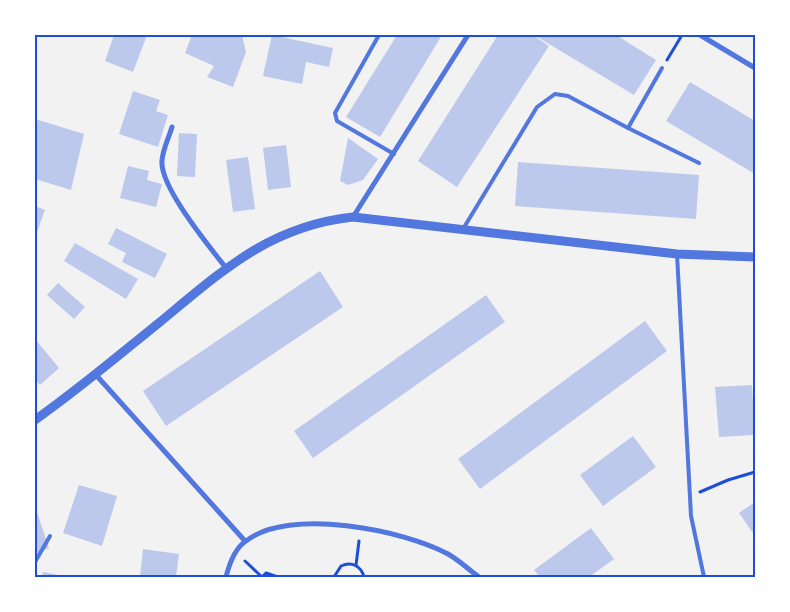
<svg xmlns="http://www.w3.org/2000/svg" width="790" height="612" font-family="Cabin,sans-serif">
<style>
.building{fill:#bdc9ec}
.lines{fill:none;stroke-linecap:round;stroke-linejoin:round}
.path{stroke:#1d4ed8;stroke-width:3}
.service{stroke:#5277de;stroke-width:4}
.minor{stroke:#5277de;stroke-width:5}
.tertiary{stroke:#5277de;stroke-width:9}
.neatline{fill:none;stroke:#1d4ed8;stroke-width:2}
</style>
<rect width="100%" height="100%" fill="#f2f2f2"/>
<!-- building -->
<g class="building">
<polygon points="114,35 147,35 133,72 105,61"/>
<polygon points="192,35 242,35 246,52 233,87 207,77 214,66 185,53"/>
<polygon points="272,35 333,48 329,67 306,62 302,84 263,76"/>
<polygon points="397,35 442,35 380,137 346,117"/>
<polygon points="498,35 533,35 549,46 457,187 418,161"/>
<polygon points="534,35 616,35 656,60 634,95"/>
<polygon points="690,82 755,121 755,174 666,121"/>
<polygon points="133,91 160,100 156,111 168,115 158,147 119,134"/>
<polygon points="35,119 84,134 71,190 35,179"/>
<polygon points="179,133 197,134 195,177 177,176"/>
<polygon points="348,138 378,159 363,180 348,185 340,181"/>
<polygon points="286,145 291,187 268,190 263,148"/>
<polygon points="248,157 255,209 233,212 226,160"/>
<polygon points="518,162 699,175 696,219 515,206"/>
<polygon points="128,166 149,171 147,180 162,184 156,207 120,198"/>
<polygon points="35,206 45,210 37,232 35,231"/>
<polygon points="116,228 167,254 155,278 122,262 126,253 108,244"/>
<polygon points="75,243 138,279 126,299 64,261"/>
<polygon points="320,271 343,307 166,426 143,391"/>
<polygon points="58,283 85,307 74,319 47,295"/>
<polygon points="486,295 505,322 313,458 294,431"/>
<polygon points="645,321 667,351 480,489 458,459"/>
<polygon points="35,339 59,368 40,385 35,379"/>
<polygon points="752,385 755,435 719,437 715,387"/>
<polygon points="633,436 656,467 603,506 580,475"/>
<polygon points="79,485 117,496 102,546 63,533"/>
<polygon points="755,502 755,536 739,513"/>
<polygon points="35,506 49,548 35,554"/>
<polygon points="591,528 614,559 589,577 540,577 534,570"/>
<polygon points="143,549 179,554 176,577 140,577"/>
<polygon points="43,572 64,576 64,577 42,577"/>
</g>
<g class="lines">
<!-- path -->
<g class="path">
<polyline points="667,60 682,35"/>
<polyline points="700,492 728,480 755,472"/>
<polyline points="245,561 262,577 266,573 278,577"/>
<polyline points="356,565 359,541"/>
<path d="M334,577L341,566C352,561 361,566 364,577"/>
</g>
<!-- service -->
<g class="service">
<polyline points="379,35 335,113 337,121 394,154"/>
<polyline points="628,128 662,68"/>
<polyline points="463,229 537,107 555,94 568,96 628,128 699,163"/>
<polyline points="677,254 691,516 704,577"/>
<polyline points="35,562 50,536"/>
</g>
<!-- minor -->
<g class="minor">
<polyline points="700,35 755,68"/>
<path d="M172,127C169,137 163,149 162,160C159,186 209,246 226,268"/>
<polyline points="353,217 468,35"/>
<polyline points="96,375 245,541"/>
<path d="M226,577C229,565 235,548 246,541C289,507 404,530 448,554C459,560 469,570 479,577"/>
</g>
<!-- tertiary -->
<path class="tertiary" d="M35,420C79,389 119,355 160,322C223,270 270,226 353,217L677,254L755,257"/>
</g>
<!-- border -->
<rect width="790" height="612" fill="none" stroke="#ffffff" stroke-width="72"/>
<rect x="36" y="36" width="718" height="540" class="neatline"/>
</svg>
